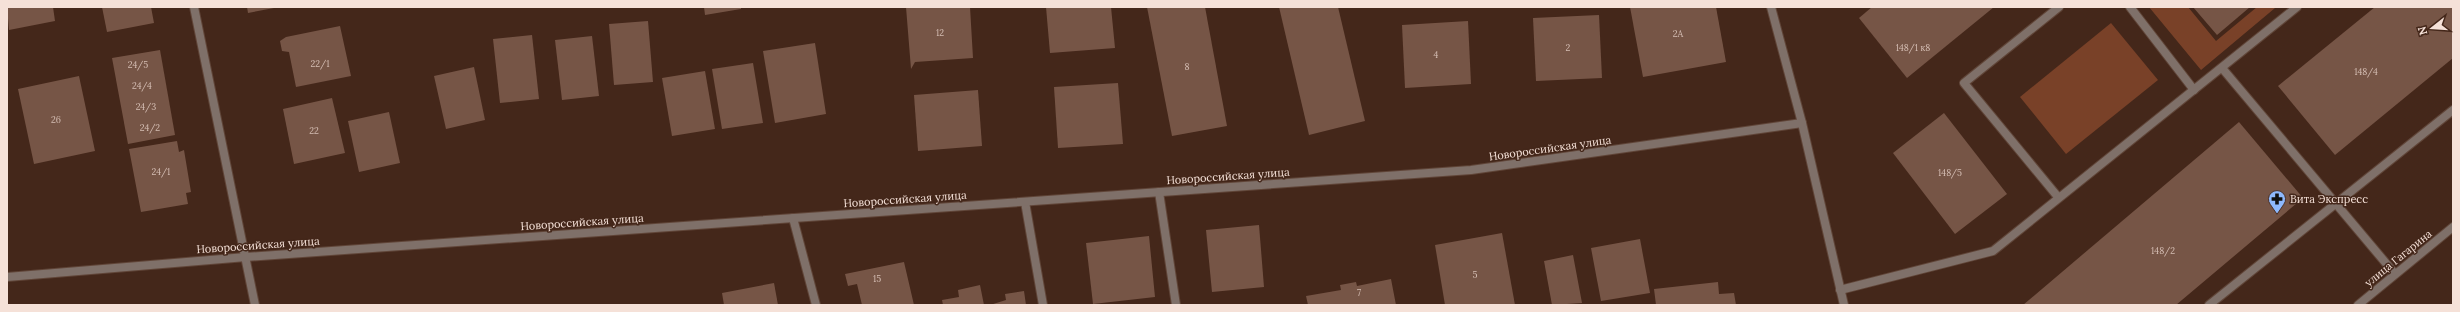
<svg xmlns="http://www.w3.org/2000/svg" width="2460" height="312" font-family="Lora,serif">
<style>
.green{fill:#794128}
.building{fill:#765546}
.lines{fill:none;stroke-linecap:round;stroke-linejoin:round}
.service-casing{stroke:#604538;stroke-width:10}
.minor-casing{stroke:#604538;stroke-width:10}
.tertiary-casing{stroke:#604538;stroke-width:10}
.service{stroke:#7f7069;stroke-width:8}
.minor{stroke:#7f7069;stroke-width:8}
.tertiary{stroke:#7f7069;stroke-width:8}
.labels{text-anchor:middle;stroke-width:3;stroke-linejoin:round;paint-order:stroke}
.number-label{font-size:9px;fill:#d5beb4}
.street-label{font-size:11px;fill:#f5e1d8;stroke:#44271a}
.poi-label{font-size:11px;fill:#f5e1d8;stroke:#44271a;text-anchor:start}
</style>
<rect width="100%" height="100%" fill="#44271a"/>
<!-- green -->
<g class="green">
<polygon points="2149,7 2188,7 2216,41 2257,7 2275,8 2201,70"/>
<polygon points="2111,23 2158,80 2066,154 2020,97"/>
</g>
<!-- building -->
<g class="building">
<polygon points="7,7 53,7 55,21 9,30"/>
<polygon points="102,7 151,7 154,23 107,32"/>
<polygon points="247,7 274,7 274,8 248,13"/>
<polygon points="704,7 741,7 741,9 705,15"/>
<polygon points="906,7 970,7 973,58 915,62 911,69"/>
<polygon points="1046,7 1111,7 1115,48 1050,53"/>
<polygon points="1147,7 1205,7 1227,126 1172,136"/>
<polygon points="1279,7 1338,7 1365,121 1309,135"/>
<polygon points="1630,7 1716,7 1726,62 1643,77"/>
<polygon points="1872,7 1994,7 1907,78 1859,18"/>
<polygon points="2193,7 2250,7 2217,35"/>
<polygon points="2375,7 2453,7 2453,58 2335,155 2278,86"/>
<polygon points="1599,15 1602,78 1536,81 1533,18"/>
<polygon points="648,21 653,82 614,85 609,24"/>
<polygon points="1468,21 1471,84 1405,88 1402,25"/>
<polygon points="340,26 351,76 296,87 289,52 282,51 280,41 286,37"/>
<polygon points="532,35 539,99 500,103 493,39"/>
<polygon points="592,36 599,96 562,100 555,40"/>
<polygon points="815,43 826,114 775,123 763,51"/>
<polygon points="160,50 175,135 128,144 112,58"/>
<polygon points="753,63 763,123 722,129 712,69"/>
<polygon points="474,67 485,120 446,129 434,76"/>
<polygon points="705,71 715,129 672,136 662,78"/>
<polygon points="79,76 95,151 34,164 18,89"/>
<polygon points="1118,83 1123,144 1058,148 1054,87"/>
<polygon points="978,90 982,146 918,151 914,95"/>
<polygon points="332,98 345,153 294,164 283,109"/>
<polygon points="389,112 400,163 359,172 348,121"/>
<polygon points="1944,113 2007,194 1955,234 1893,153"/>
<polygon points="2239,122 2303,198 2176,305 2023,305"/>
<polygon points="177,141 179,152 184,150 191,192 186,193 188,204 141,212 129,149"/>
<polygon points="1259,225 1264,287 1212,292 1206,230"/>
<polygon points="1502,233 1515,305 1445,305 1435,245"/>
<polygon points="1149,236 1155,297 1093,304 1086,243"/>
<polygon points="1640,239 1650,293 1601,301 1591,248"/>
<polygon points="1573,255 1582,303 1552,305 1544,261"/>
<polygon points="904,262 914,305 862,305 857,284 848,286 845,274"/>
<polygon points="1391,279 1396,305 1308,305 1306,296 1341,290 1340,285 1356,282 1357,286"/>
<polygon points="1718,282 1719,294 1734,293 1736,305 1656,305 1654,289"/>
<polygon points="774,283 778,305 724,305 722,293"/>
<polygon points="980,285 984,305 943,305 942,300 959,297 958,290"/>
<polygon points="1024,291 1026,305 990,305 1006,300 1005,294"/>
</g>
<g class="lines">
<!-- service casing -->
<g class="service-casing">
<g id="service">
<polyline points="2130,7 2194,90"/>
<polyline points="2222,68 2395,274"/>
<polyline points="1159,192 1176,305"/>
<polyline points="2058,197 1964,83 2059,7"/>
<polyline points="1025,202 1043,305"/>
<polyline points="793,218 816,305"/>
<polyline points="1840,290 1993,251 2297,7"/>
<polyline points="2209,305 2453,110"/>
</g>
</g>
<!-- minor casing -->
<g class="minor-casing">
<g id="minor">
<polyline points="194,7 255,305"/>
<polyline points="1771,7 1802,123 1844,305"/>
<polyline points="7,277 246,257 1471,170 1802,123"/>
</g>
</g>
<!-- tertiary casing -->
<g class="tertiary-casing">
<polyline id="tertiary" points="2358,305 2453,227"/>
</g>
<!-- service -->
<use href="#service" class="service"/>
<!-- minor -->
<use href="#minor" class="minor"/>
<!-- tertiary -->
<use href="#tertiary" class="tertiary"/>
</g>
<!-- icons -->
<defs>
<g id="pharmacy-pin" transform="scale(0.9)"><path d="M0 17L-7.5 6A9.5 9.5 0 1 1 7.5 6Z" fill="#8eb9fd" stroke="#44271a"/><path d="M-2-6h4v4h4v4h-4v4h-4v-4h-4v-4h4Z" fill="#111"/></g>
</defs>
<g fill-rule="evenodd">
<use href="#pharmacy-pin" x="2277" y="199"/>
</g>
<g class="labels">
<!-- number labels -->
<g class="number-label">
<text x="940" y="36">12</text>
<text x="1678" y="37">2А</text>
<text x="1568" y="51">2</text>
<text x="1913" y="51">148/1 к8</text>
<text x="1436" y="58">4</text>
<text x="320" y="67">22/1</text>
<text x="138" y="68">24/5</text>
<text x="1187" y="70">8</text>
<text x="2366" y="75">148/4</text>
<text x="142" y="89">24/4</text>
<text x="146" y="110">24/3</text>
<text x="56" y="123">26</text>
<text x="150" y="131">24/2</text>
<text x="314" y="134">22</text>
<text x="161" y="175">24/1</text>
<text x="1950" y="176">148/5</text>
<text x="2163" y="254">148/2</text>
<text x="1475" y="278">5</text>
<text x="877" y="282">15</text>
<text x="1359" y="296">7</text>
</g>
<!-- street labels -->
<g class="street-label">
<text transform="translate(1550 148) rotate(-8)" y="4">Новороссийская улица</text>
<text transform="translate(1228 176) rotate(-4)" y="4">Новороссийская улица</text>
<text transform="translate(905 199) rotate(-4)" y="4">Новороссийская улица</text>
<text transform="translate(582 222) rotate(-4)" y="4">Новороссийская улица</text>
<text transform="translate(258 245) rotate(-4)" y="4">Новороссийская улица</text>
<text transform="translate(2398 258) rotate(-39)" y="4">улица Гагарина</text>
</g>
<!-- poi labels -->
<g class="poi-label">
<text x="2290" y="203">Вита Экспресс</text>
</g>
</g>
<!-- border -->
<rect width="2460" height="312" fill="none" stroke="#f5e1d8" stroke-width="16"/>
<!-- north arrow -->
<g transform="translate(2432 28) rotate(253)" stroke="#44271a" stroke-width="3" paint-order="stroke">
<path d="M0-3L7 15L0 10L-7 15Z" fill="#f5e1d8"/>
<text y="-6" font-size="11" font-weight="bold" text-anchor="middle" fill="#f5e1d8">N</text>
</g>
</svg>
